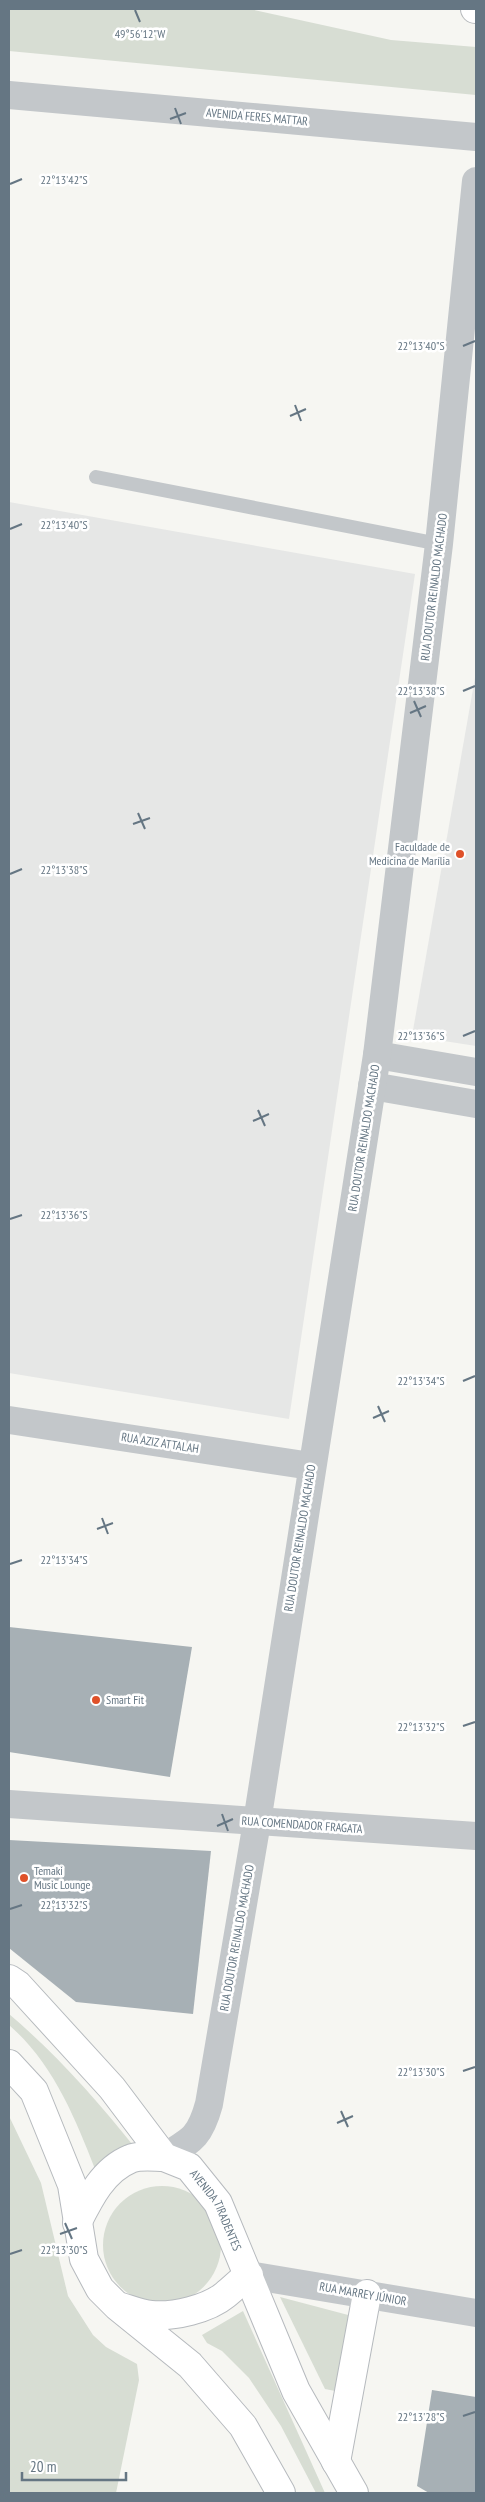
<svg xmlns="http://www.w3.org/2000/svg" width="485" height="2502" font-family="'PT Sans Narrow',sans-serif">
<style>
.built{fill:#e6e7e6}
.green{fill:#d7ddd3}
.building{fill:#a7b0b5}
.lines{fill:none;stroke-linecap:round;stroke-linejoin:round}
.primary-casing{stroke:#b6babe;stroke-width:30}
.highway-casing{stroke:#b6b9bc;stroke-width:30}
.lane{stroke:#c3c7ca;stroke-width:14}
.street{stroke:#c3c7ca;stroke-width:28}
.primary{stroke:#fff;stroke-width:28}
.highway{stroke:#fff;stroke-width:28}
.ticks{fill:none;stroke:#657683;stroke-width:2}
.poi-dot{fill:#df5129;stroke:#fff;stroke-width:2}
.labels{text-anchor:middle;stroke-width:5;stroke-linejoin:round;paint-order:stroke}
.street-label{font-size:12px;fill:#657683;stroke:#fff}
.poi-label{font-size:12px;fill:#657683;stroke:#fff;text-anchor:start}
.ticks-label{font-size:12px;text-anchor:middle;fill:#657683;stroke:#fff;stroke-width:5;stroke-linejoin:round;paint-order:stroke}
</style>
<rect width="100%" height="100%" fill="#f6f6f2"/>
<!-- built -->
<g class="built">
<polygon points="9,502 415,574 289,1419 9,1373"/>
<polygon points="476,672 476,1046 412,1036"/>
</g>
<!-- green -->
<g class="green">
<polygon points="9,9 250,9 391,40 476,47 476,95 9,51"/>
<path d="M9,2014C56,2054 98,2101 136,2149L95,2169C75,2117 52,2062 9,2025Z"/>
<polygon points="9,2116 41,2183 68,2296 93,2335 106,2347 137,2364 139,2380 116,2493 9,2493"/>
<circle cx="162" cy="2245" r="59"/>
<polygon points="280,2297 352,2316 335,2391 325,2389"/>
<polygon points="243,2311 325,2493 316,2493 281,2426 249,2378 222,2351 207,2343 202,2335"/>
</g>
<!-- building -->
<g class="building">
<polygon points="9,1627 192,1647 170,1777 9,1752"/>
<polygon points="9,1840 211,1851 193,2014 76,2002 9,1948"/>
<polygon points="432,2390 476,2397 476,2493 429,2493 417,2486"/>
</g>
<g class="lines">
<!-- primary casing -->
<g class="primary-casing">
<g id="primary">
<path id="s1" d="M9,1979L18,1985L112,2088L164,2157L189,2167L218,2203L296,2391L354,2493"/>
<polyline points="9,2064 34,2091 72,2185 84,2259 100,2289 117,2306 190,2365 243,2426 281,2493"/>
<path d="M77,2223C89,2199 103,2170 130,2159C139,2155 154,2157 164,2157"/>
<path d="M121,2307C131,2310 141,2314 151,2315C174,2317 208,2309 225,2295C234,2288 240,2281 249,2275"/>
<polyline points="336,2462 367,2294"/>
</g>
</g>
<!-- highway casing -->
<g class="highway-casing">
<polyline id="highway" points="475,9 476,9"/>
</g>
<!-- lane -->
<polyline class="lane" points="96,477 439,544"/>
<!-- street -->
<g class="street">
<polyline points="9,95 476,137"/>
<polyline points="377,1055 476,1072"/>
<polyline points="372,1086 476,1104"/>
<polyline points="9,1420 311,1466"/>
<polyline points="9,1804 476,1836"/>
<path d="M164,2157C192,2140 200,2137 209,2104L257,1822L377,1055L439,544L476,181"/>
<polyline points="249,2275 476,2313"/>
</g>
<!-- primary -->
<use href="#primary" class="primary"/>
<!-- highway -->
<use href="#highway" class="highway"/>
</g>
<!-- ticks -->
<path class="ticks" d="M135,10L140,22M175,108L181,124M170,119L186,113M10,184L22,179M463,346L475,341M295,405L301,421M290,416L306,409M10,529L22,524M463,691L475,686M414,701L421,717M410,713L426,706M138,813L145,829M133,824L150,818M10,874L22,869M463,1036L475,1031M258,1110L265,1126M253,1121L269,1114M10,1219L22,1215M463,1381L475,1376M378,1406L385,1422M373,1418L389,1411M102,1518L108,1534M97,1529L113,1523M10,1564L22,1560M463,1726L475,1722M222,1814L228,1831M217,1826L233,1819M10,1909L22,1905M463,2071L475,2067M341,2111L348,2127M337,2123L353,2116M65,2223L72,2239M60,2234L77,2228M10,2254L22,2250M463,2416L475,2412"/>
<!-- markers -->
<g class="poi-dot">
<circle cx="460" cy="854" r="5"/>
<circle cx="96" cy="1700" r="5"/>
<circle cx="24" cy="1878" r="5"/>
</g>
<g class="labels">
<!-- street labels -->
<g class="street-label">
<text transform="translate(257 117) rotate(5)" y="4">AVENIDA FERES MATTAR</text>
<text transform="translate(434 587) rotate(-83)" y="4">RUA DOUTOR REINALDO MACHADO</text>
<text transform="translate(364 1138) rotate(-81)" y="4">RUA DOUTOR REINALDO MACHADO</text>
<text transform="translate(160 1443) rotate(9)" y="4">RUA AZIZ ATTALAH</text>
<text transform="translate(300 1538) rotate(-81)" y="4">RUA DOUTOR REINALDO MACHADO</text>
<text transform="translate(302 1825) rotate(4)" y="4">RUA COMENDADOR FRAGATA</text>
<text transform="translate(237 1938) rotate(-80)" y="4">RUA DOUTOR REINALDO MACHADO</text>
<text dy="4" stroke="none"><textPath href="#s1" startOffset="315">AVENIDA TIRADENTES</textPath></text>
<text transform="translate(363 2294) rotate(10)" y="4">RUA MARREY JÚNIOR</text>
</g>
<!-- poi labels -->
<g class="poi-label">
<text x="450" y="851" text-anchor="end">Faculdade de<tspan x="450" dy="14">Medicina de Marília</tspan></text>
<text x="106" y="1704">Smart Fit</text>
<text x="34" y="1875">Temaki<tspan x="34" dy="14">Music Lounge</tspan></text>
</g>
</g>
<g class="ticks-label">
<text x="140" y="38">49°56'12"W</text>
<text x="64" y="184">22°13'42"S</text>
<text x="421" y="350">22°13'40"S</text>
<text x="64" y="529">22°13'40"S</text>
<text x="421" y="695">22°13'38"S</text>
<text x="64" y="874">22°13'38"S</text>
<text x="421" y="1040">22°13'36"S</text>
<text x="64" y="1219">22°13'36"S</text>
<text x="421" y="1385">22°13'34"S</text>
<text x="64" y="1564">22°13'34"S</text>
<text x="421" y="1731">22°13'32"S</text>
<text x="64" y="1909">22°13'32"S</text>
<text x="421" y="2076">22°13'30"S</text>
<text x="64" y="2254">22°13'30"S</text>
<text x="421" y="2421">22°13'28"S</text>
</g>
<!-- border -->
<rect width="485" height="2502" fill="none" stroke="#657683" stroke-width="20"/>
<!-- scale -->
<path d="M22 2472v8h104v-8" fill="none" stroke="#657683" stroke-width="2.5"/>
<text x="30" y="2472" font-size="15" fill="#657683" stroke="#ffffff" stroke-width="4" paint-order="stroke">20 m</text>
</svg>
